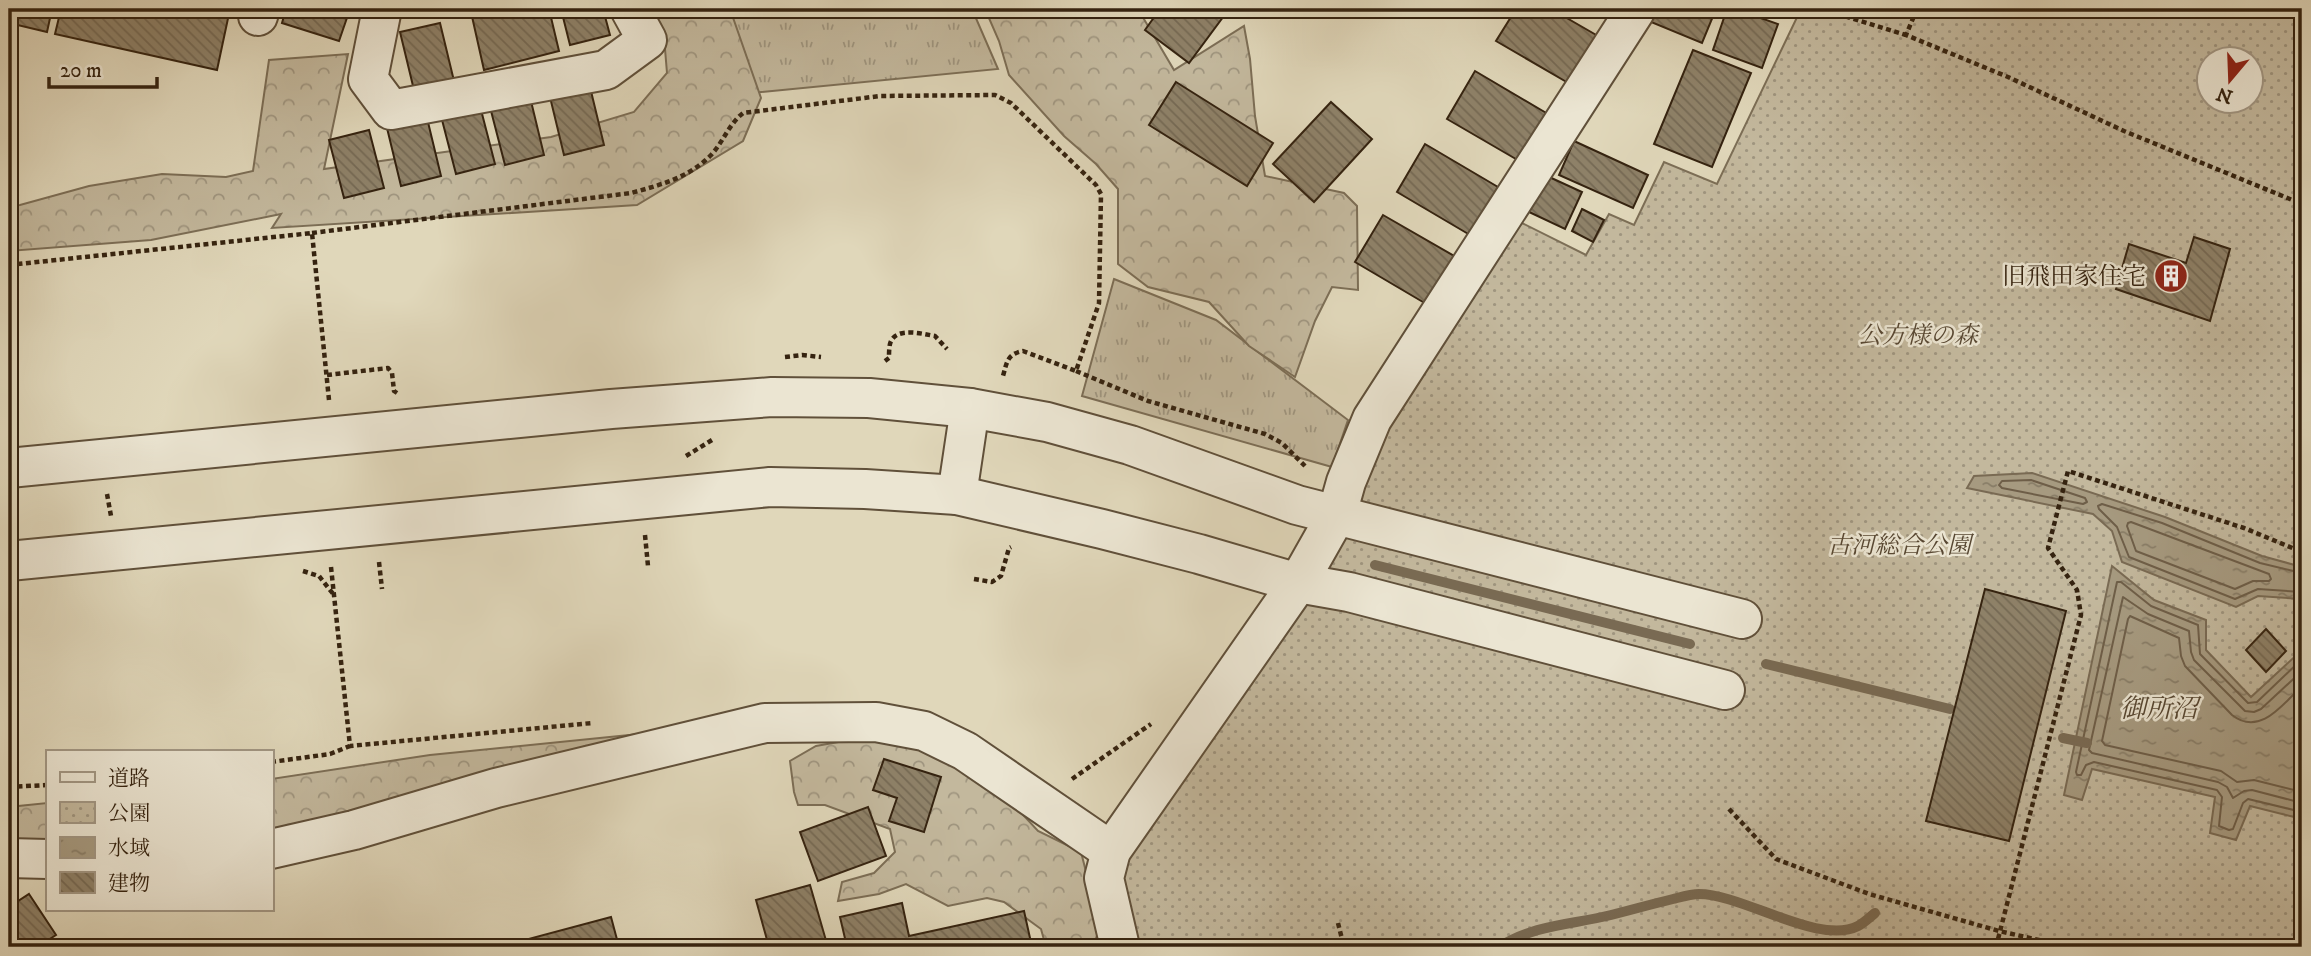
<svg xmlns="http://www.w3.org/2000/svg" width="2311" height="956" font-family="'IM FELL DW Pica','Noto Serif JP',serif">
<style>
.grass{fill:url(#grass-tufts);stroke:#7c6e56;stroke-width:2}
.forest{fill:url(#forest-crowns);stroke:#7c6e56;stroke-width:2}
.park{fill:url(#park-dots);stroke:#7c6e56;stroke-width:2;fill-rule:evenodd}
.water{fill:url(#water-ripples);stroke:#796a53;stroke-width:2}
.lines{fill:none;stroke-linecap:round;stroke-linejoin:round}
.shore{stroke:#6e5e48;stroke-width:2}
.stream{stroke:#796a53;stroke-width:10}
.building{fill:url(#building-back-hatch);stroke:#352310;stroke-width:2}
.minor-casing{stroke:#60503a;stroke-width:42}
.path{stroke:#352310;stroke-width:4.5;stroke-dasharray:5 3.5;stroke-linecap:butt}
.minor{stroke:#ebe5d2;stroke-width:38}
.labels{text-anchor:middle;stroke-width:5;stroke-linejoin:round;paint-order:stroke}
.poi-label{font-size:24px;fill:#352310;stroke:#ebe5d2;text-anchor:end}
.park-label{font-size:24px;font-style:italic;fill:#584833;stroke:#ebe5d2}
.water-label{font-size:26px;font-style:italic;fill:#574732;stroke:#ebe5d2}
</style>
<defs>
<pattern id="grass-tufts" width="24" height="20" patternUnits="userSpaceOnUse" patternTransform="scale(1.75)"><rect width="24" height="20" fill="#c3b89d"/><path d="M3 7l-1-3M5 7V3M7 7l1-3M15 17l-1-3M17 17v-4M19 17l1-3" fill="none" stroke="#9f957f"/></pattern>
<pattern id="forest-crowns" width="20" height="18" patternUnits="userSpaceOnUse" patternTransform="scale(1.75)"><rect width="20" height="18" fill="#c3b89d"/><path d="M2 6a3 3 0 1 1 6 0M12 15a3 3 0 1 1 6 0" fill="none" stroke="#9f957f"/></pattern>
<pattern id="park-dots" width="8" height="8" patternUnits="userSpaceOnUse" patternTransform="scale(1.75)"><rect width="8" height="8" fill="#c3b89d"/><path d="M2 2h.1M6 6h.1" fill="none" stroke="#9f957f" stroke-width="1.8" stroke-linecap="round"/></pattern>
<pattern id="water-ripples" width="26" height="14" patternUnits="userSpaceOnUse" patternTransform="scale(1.75)"><rect width="26" height="14" fill="#a69a80"/><path d="M2 4q2-2 4 0t4 0M15 11q2-2 4 0t4 0" fill="none" stroke="#887d67"/></pattern>
<pattern id="building-back-hatch" width="6" height="6" patternUnits="userSpaceOnUse" patternTransform="scale(1.75)"><rect width="6" height="6" fill="#8e8168"/><path d="M-1 5l2 2M0 0l6 6M5-1l2 2" fill="none" stroke="#756954"/></pattern>
</defs>
<rect width="100%" height="100%" fill="#e0d7ba"/>
<filter id="stains"><feTurbulence type="fractalNoise" baseFrequency=".00286" numOctaves="4"/><feColorMatrix values="0 0 0 0 .2 0 0 0 0 .09 0 0 0 0 .02 0 0 0 .5 -.17"/></filter>
<radialGradient id="worn" r=".72"><stop offset=".6" stop-color="#630" stop-opacity="0"/><stop offset="1" stop-color="#630" stop-opacity=".3"/></radialGradient>
<!-- grass -->
<g class="grass">
<polygon points="721,9 972,9 998,69 751,93"/>
<polygon points="1114,279 1216,320 1348,420 1332,467 1082,396"/>
</g>
<!-- forest -->
<g class="forest">
<polygon points="647,9 730,9 761,98 743,141 637,205 272,228 281,214 151,240 9,251 9,206 20,205 89,186 162,174 226,177 253,171 269,60 348,54 324,169 551,137 634,112 667,73 664,37"/>
<polygon points="985,9 1138,9 1174,70 1244,26 1250,59 1255,116 1265,176 1344,193 1357,206 1358,290 1332,287 1315,321 1295,377 1249,346 1209,302 1148,287 1118,264 1118,189 1096,164 1064,136 1009,75 999,41"/>
<polygon points="669,731 271,838 271,779 430,755"/>
<polygon points="861,738 913,744 975,775 1014,805 1038,831 1081,852 1100,927 1093,947 1046,947 1041,929 1004,902 987,898 948,906 906,884 879,894 838,901 842,882 874,873 895,852 890,829 825,805 798,805 794,792 790,761 816,746"/>
<polygon points="47,803 47,844 9,844 9,807"/>
</g>
<!-- park -->
<path class="park" d="M1801,9H2302V947H1120L1111,851L1268,627L1411,356L1522,223L1586,255L1609,214L1634,225L1664,162L1717,184ZM2210,60H2252V102H2210Z"/>
<!-- water -->
<g class="water">
<polygon points="2032,473 2165,517 2262,556 2302,567 2302,599 2258,596 2236,607 2122,562 2112,531 2093,514 1967,488 1974,476"/>
<polygon points="2112,566 2154,600 2206,620 2206,650 2251,697 2302,650 2302,819 2250,806 2236,840 2210,833 2215,797 2092,769 2082,800 2064,795"/>
</g>
<g class="lines">
<!-- shore -->
<g class="shore">
<polygon points="2031,480 2085,498 2087,502 2083,504 2002,488 1999,485 2002,481"/>
<polygon points="2131,522 2269,574 2271,579 2269,581 2253,581 2235,589 2136,551 2127,526 2128,523"/>
<polyline points="2302,573 2260,563 2162,523 2102,504 2098,506 2099,509 2117,527 2129,557 2235,599 2258,589 2302,592"/>
<polyline points="2302,659 2257,702 2248,703 2200,654 2198,625 2151,606 2121,582 2117,582 2076,772 2077,775 2081,775 2086,765 2094,762 2217,790 2222,797 2219,826 2229,830 2233,829 2243,803 2248,799 2302,812"/>
<polyline points="2302,671 2261,709 2254,712 2245,711 2194,660 2191,652 2189,631 2148,614 2123,597 2089,750 2092,753 2218,782 2227,787 2233,798 2244,791 2252,790 2302,803"/>
<path d="M2302,686C2283,704 2260,737 2232,715L2185,666L2181,656L2179,638L2130,616L2128,619L2102,741L2105,745L2221,771L2237,782L2254,780L2302,792"/>
</g>
<!-- stream -->
<g class="stream">
<polyline points="1375,565 1690,644"/>
<polyline points="1766,664 1950,709"/>
<polyline points="2063,738 2087,743"/>
<path d="M1499,947C1536,924 1571,925 1611,915C1631,910 1652,904 1673,899C1681,897 1691,894 1699,894C1743,894 1819,946 1858,926C1864,923 1870,917 1875,913"/>
</g>
</g>
<!-- building -->
<g class="building">
<polygon points="9,9 52,9 47,32 9,23"/>
<polygon points="61,9 230,9 217,70 55,34"/>
<polygon points="286,9 350,9 339,41 282,23"/>
<polygon points="486,9 549,9 559,51 484,70 471,12"/>
<polygon points="561,9 603,9 610,35 570,45"/>
<polygon points="1160,9 1229,9 1189,63 1145,30"/>
<polygon points="1516,9 1551,9 1598,36 1570,84 1496,41"/>
<polygon points="1656,9 1716,9 1702,43 1651,22"/>
<polygon points="1727,9 1735,9 1778,24 1762,68 1713,50"/>
<polygon points="440,23 454,81 414,90 400,32"/>
<polygon points="1693,50 1751,73 1712,167 1654,144"/>
<polygon points="1475,71 1548,114 1521,162 1447,119"/>
<polygon points="1176,82 1273,143 1247,186 1149,125"/>
<polygon points="590,87 604,145 564,155 550,97"/>
<polygon points="530,97 544,155 505,165 490,107"/>
<polygon points="1331,102 1372,139 1314,202 1273,164"/>
<polygon points="480,106 495,164 456,174 441,116"/>
<polygon points="427,118 441,176 401,186 387,128"/>
<polygon points="369,130 384,188 344,198 329,140"/>
<polygon points="1574,141 1648,175 1633,208 1559,175"/>
<polygon points="1425,144 1498,187 1470,235 1397,192"/>
<polygon points="1547,176 1582,192 1565,229 1529,212"/>
<polygon points="1582,209 1604,220 1593,242 1572,231"/>
<polygon points="1383,215 1456,257 1428,305 1355,262"/>
<polygon points="2194,237 2230,249 2210,321 2116,289 2129,244 2186,263"/>
<polygon points="1985,589 2066,611 2009,841 1926,821"/>
<polygon points="2266,629 2286,651 2266,672 2246,650"/>
<polygon points="884,759 941,777 924,832 889,821 897,798 873,790"/>
<polygon points="868,807 886,856 818,881 800,832"/>
<polygon points="810,885 827,944 817,947 769,947 756,900"/>
<polygon points="29,894 56,935 37,947 9,947 9,907"/>
<polygon points="902,903 909,936 1024,911 1032,947 847,947 840,917"/>
<polygon points="611,917 619,947 499,947"/>
</g>
<g class="lines">
<!-- minor casing -->
<g class="minor-casing">
<g id="minor">
<polyline points="382,9 368,79 391,110 606,70 647,40 630,9"/>
<polyline points="258,16 260,9"/>
<polyline points="9,468 611,409 772,397 869,398 970,408 1047,422 1130,445 1297,505 1742,619"/>
<polyline points="957,495 970,408"/>
<polyline points="9,561 770,487 865,489 957,495 1102,529 1199,554 1298,583 1349,592 1725,690"/>
<polyline points="271,849 354,830 496,788 765,723 876,722 924,731 965,751 1111,851"/>
<polyline points="9,858 47,859"/>
<polyline points="1120,947 1104,878 1111,851 1298,583 1337,514 1346,482 1372,419 1635,11 1633,9"/>
</g>
</g>
<!-- path -->
<g class="path">
<polyline points="1821,9 1906,35"/>
<polyline points="1917,9 1906,35 2008,77 2124,131 2302,204"/>
<path d="M312,233L631,193C660,185 688,178 710,156C723,143 728,125 743,113L880,96L995,95L1011,103L1096,185L1101,194L1099,303L1076,371L1023,351C1007,354 1007,362 1003,376"/>
<polyline points="9,265 312,233 329,400"/>
<polyline points="785,357 802,355 821,357"/>
<path d="M885,361L889,358C889,353 889,345 891,341C898,327 923,334 935,336L947,349"/>
<polyline points="1076,371 1148,401 1265,434 1282,443 1305,466"/>
<polyline points="327,375 388,368 392,373 394,391 397,393"/>
<polyline points="686,456 712,440"/>
<polyline points="107,494 111,516"/>
<polyline points="645,535 648,566"/>
<polyline points="379,562 382,589"/>
<polyline points="331,567 350,746 592,723"/>
<polyline points="303,571 319,576 334,595"/>
<polyline points="974,579 992,582 1001,576 1009,548 1011,547"/>
<polyline points="271,762 330,754 350,746"/>
<polyline points="1072,779 1151,724"/>
<polyline points="9,787 47,785"/>
<polyline points="1729,809 1776,859 1869,894 1999,931 2070,947"/>
<polyline points="1338,923 1344,947"/>
<polyline points="1996,947 2081,615 2077,590 2048,548 2068,471 2244,528 2302,552"/>
</g>
<!-- minor -->
<use href="#minor" class="minor"/>
</g>
<!-- icons -->
<defs>
<g id="building-disc" transform="scale(1.75)"><circle r="9.5" fill="#8f2418" stroke="#ebe5d2"/><path d="M-4-6H4V6H1V3H-1V6H-4ZM-2.5-4.3h1.7v1.8h-1.7ZM.8-4.3h1.7v1.8H.8ZM-2.5-1h1.7V.8h-1.7ZM.8-1h1.7V.8H.8Z" fill="#fff"/></g>
</defs>
<g fill-rule="evenodd">
<use href="#building-disc" x="2171" y="276"/>
</g>
<g class="labels">
<!-- poi labels -->
<g class="poi-label">
<text x="2146" y="284">旧飛田家住宅</text>
</g>
<!-- park labels -->
<g class="park-label">
<text x="1918" y="343">公方様の森</text>
<text x="1899" y="553">古河総合公園</text>
</g>
<!-- water labels -->
<g class="water-label">
<text x="2159" y="717">御所沼</text>
</g>
</g>
<!-- margin -->
<rect width="2311" height="956" fill="none" stroke="#e0d7ba" stroke-width="35"/>
<rect x="10" y="10" width="2290" height="935" fill="none" stroke="#352310" stroke-width="3.5"/>
<rect x="18" y="18" width="2276" height="921" fill="none" stroke="#352310" stroke-width="2"/>
<!-- legend -->
<rect x="46" y="750" width="228" height="161" fill="#ebe5d2" stroke="#a29784" stroke-width="2"/>
<rect x="60" y="772" width="35" height="10" fill="#ebe5d2" stroke="#a29784" stroke-width="2"/>
<text x="108" y="785" font-size="21" fill="#352310">道路</text>
<rect x="60" y="802" width="35" height="21" fill="url(#park-dots)" stroke="#a29784" stroke-width="2"/>
<text x="108" y="820" font-size="21" fill="#352310">公園</text>
<rect x="60" y="837" width="35" height="21" fill="url(#water-ripples)" stroke="#a29784" stroke-width="2"/>
<text x="108" y="855" font-size="21" fill="#352310">水域</text>
<rect x="60" y="872" width="35" height="21" fill="url(#building-back-hatch)" stroke="#a29784" stroke-width="2"/>
<text x="108" y="890" font-size="21" fill="#352310">建物</text>
<!-- north arrow -->
<g transform="translate(2230 80) rotate(199)"><circle r="33" fill="#ebe5d2" stroke="#a29784" stroke-width="2"/>
<path d="M0-5L12 26L0 18L-12 26Z" fill="#8f2418"/>
<text y="-10" font-size="19" font-weight="bold" text-anchor="middle" fill="#352310">N</text>
</g>
<!-- scale -->
<path d="M49 77v10h108v-10" fill="none" stroke="#352310" stroke-width="3.5"/>
<text x="60" y="77" font-size="21" fill="#352310" stroke="#ebe5d2" stroke-width="5" paint-order="stroke">20 m</text>
<rect width="100%" height="100%" filter="url(#stains)"/>
<rect width="100%" height="100%" fill="url(#worn)"/>
</svg>
